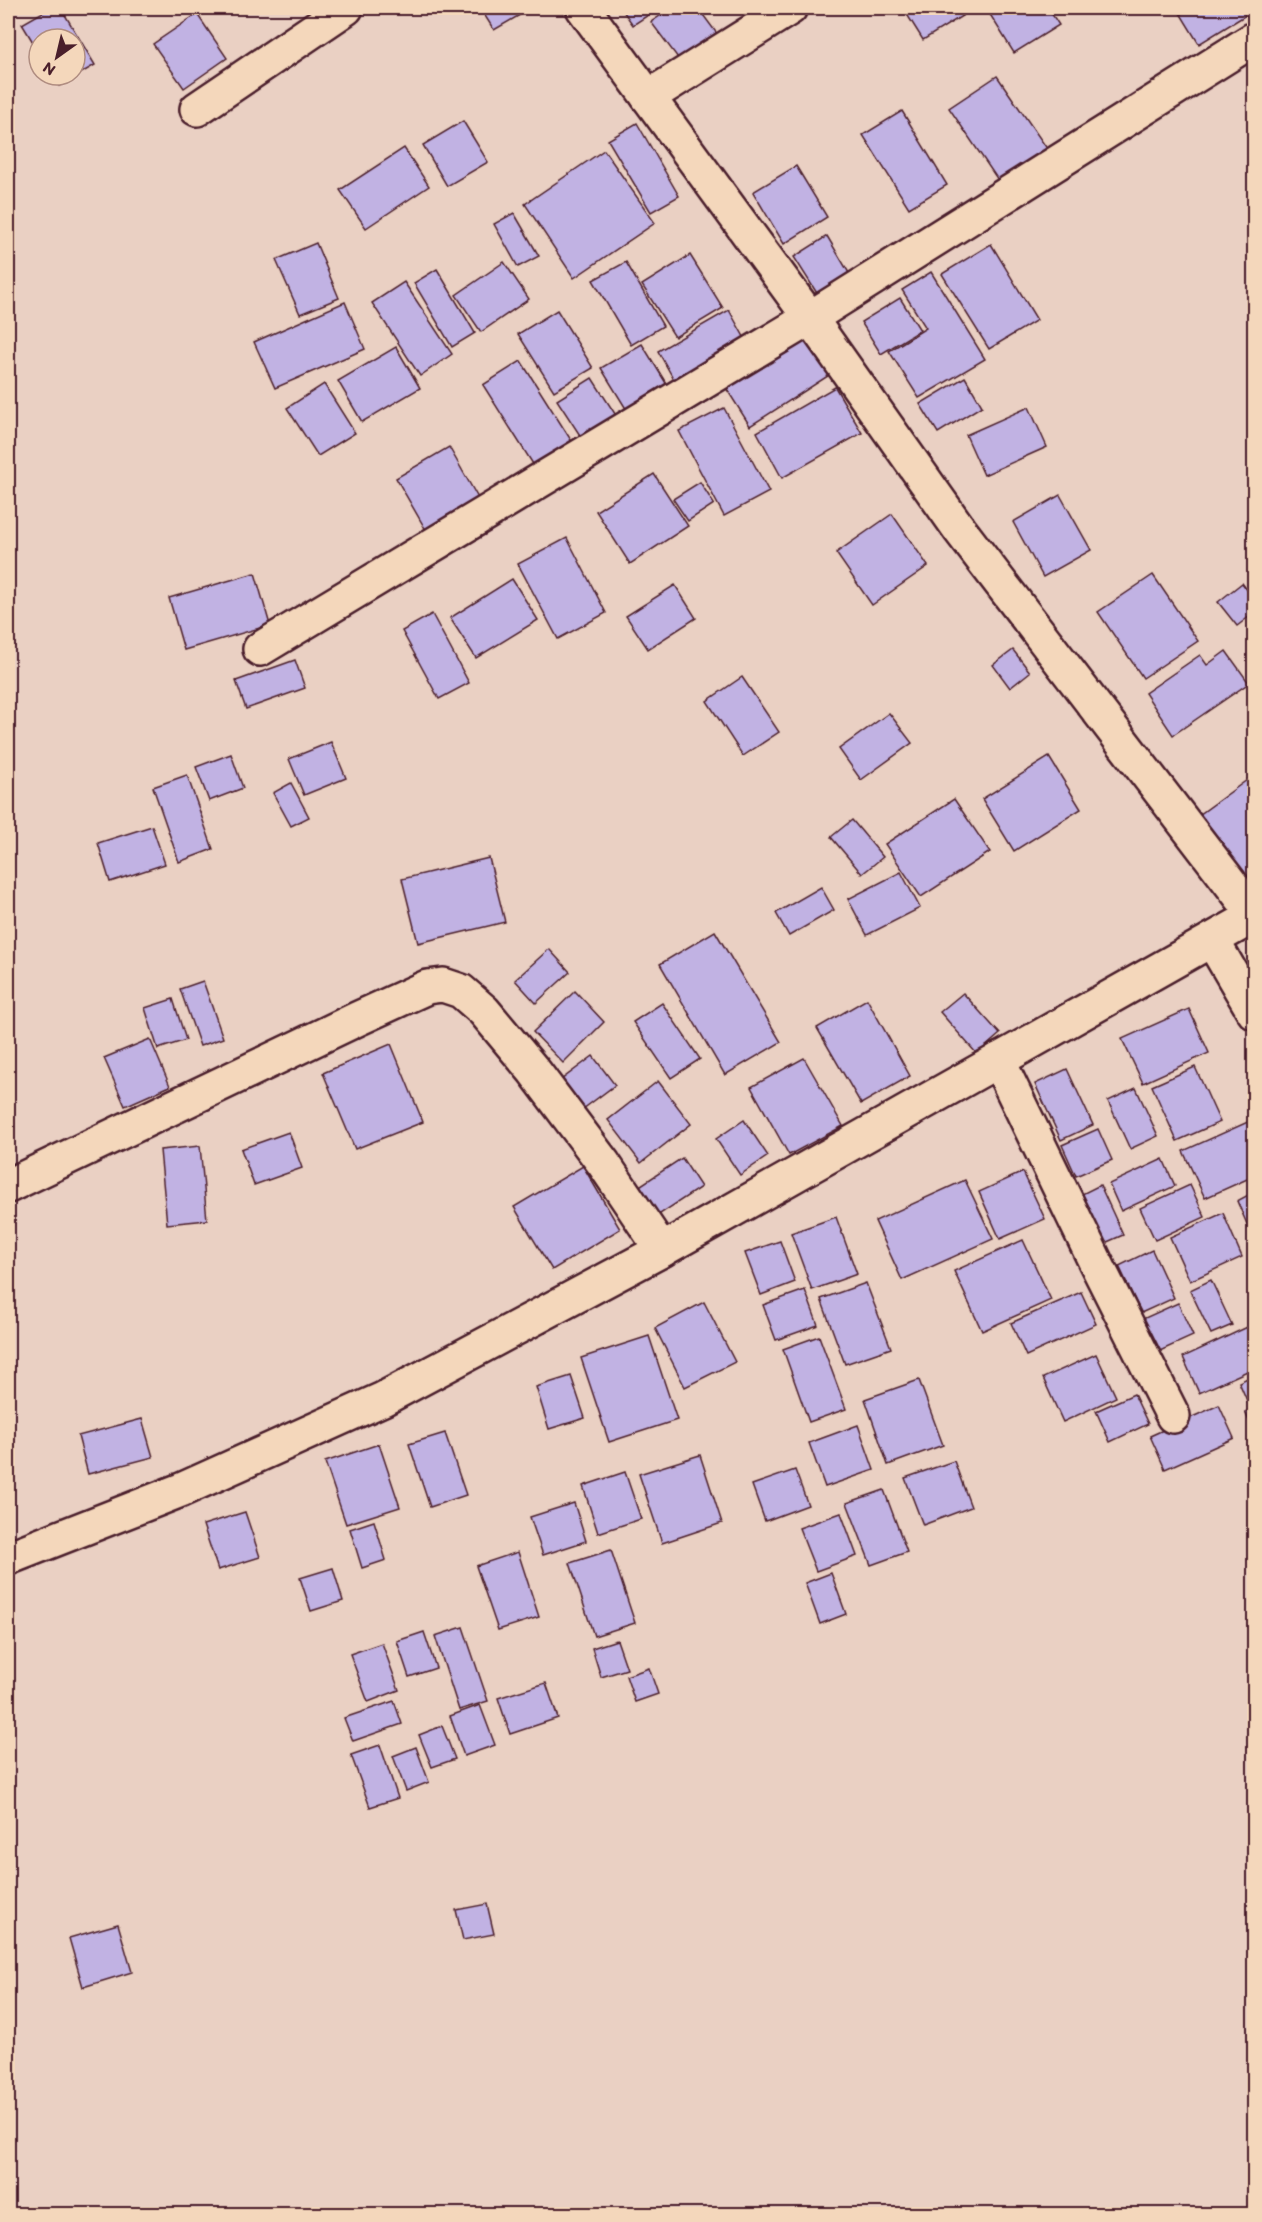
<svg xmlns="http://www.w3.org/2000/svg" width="1262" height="2222" font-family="Itim,sans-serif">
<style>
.building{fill:#c1b2e3;stroke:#4a1f2b;stroke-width:1.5}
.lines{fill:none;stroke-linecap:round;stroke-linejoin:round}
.minor-casing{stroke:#4a1f2b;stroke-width:38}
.minor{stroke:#f4d7bb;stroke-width:33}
</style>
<rect width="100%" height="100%" fill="#ead0c3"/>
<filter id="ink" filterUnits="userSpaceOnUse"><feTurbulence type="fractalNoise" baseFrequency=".0167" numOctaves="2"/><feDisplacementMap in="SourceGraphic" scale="12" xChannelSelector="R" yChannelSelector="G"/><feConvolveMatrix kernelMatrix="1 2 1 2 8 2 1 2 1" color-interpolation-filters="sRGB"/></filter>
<g filter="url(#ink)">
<!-- building -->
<g class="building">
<polygon points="50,8 61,8 95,65 59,86 53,75 75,75 75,39 39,39 39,52 22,24"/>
<polygon points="480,8 532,8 494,30"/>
<polygon points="621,8 659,8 633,25"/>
<polygon points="672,8 698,8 721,39 684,66 651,22"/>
<polygon points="903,8 975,8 923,40"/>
<polygon points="986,8 1048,8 1059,25 1014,53"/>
<polygon points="1177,8 1254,8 1254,10 1199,44"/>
<polygon points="197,14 227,58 184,88 153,44"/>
<polygon points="997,76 1048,150 1000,183 949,108"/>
<polygon points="902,111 947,185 909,208 863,135"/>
<polygon points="463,121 488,162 447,186 423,145"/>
<polygon points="637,123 679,196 651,212 608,140"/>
<polygon points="404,148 429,186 366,228 340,190"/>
<polygon points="604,150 655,223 574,278 525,204"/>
<polygon points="796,166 827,217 784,244 753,192"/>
<polygon points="514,213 539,256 518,267 494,224"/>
<polygon points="827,236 852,278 820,298 794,257"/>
<polygon points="316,243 339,298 300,314 276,260"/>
<polygon points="991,244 1037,320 989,349 942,274"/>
<polygon points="690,255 723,308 675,337 642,285"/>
<polygon points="504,262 529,299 481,332 456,295"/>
<polygon points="626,262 663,326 631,345 593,280"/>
<polygon points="437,269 475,333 452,347 414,283"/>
<polygon points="931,272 985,359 919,398 889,351 926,328 902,290"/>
<polygon points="404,282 452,354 420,376 372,303"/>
<polygon points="900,298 920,330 881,354 861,322"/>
<polygon points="345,302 365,349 275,388 254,342"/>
<polygon points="557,310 593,368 554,391 518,334"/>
<polygon points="729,310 748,344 677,385 658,351"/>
<polygon points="806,336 831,374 750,426 726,388"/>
<polygon points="642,344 669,388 628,412 601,368"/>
<polygon points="396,347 420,388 362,422 338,381"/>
<polygon points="521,361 576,448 538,472 483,385"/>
<polygon points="965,377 982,406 938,433 920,404"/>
<polygon points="592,378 619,420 585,443 557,400"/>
<polygon points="324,384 355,433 318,456 287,408"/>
<polygon points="835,387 862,433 782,478 757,432"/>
<polygon points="1029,407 1047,447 984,475 966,435"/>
<polygon points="724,408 769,492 724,516 679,431"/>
<polygon points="449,447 483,507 430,537 396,478"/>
<polygon points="654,474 688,526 630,564 596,511"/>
<polygon points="700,482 714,504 688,521 673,499"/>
<polygon points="1060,495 1091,550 1043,577 1013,522"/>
<polygon points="892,514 928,566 872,605 836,553"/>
<polygon points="567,538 606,613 558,639 518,564"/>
<polygon points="255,573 270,625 184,650 169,598"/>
<polygon points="1153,575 1198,641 1143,678 1098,612"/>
<polygon points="512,579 538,620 476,658 450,618"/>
<polygon points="1242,583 1254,599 1254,613 1237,626 1218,602"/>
<polygon points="675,585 696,618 648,649 626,616"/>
<polygon points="432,614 469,683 439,699 402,631"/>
<polygon points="1013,650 1030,672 1010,688 993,665"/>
<polygon points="1226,651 1249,683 1173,735 1145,693 1200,655 1207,665"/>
<polygon points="295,660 305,688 246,709 236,681"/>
<polygon points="742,677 779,732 743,756 707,701"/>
<polygon points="889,713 912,743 861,780 839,749"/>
<polygon points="331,742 346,778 304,795 289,759"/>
<polygon points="231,754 243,788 209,801 196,767"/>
<polygon points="1049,757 1081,809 1014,851 982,799"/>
<polygon points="187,775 213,849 179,862 153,787"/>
<polygon points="1247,780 1254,790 1254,884 1251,887 1199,815"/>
<polygon points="291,783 309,817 291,826 273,793"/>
<polygon points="954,799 990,852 921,897 885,844"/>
<polygon points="852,820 883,857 862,874 831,837"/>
<polygon points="152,826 165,864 110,882 98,843"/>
<polygon points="489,858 505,922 418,943 402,879"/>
<polygon points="901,872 920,908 867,935 848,899"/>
<polygon points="821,887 834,910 789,936 776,913"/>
<polygon points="715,931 781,1042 725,1075 660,964"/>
<polygon points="549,949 570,972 536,1003 515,980"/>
<polygon points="203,981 223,1038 200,1046 180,989"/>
<polygon points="575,991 604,1022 563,1063 533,1032"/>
<polygon points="963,993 1000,1034 977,1054 940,1012"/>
<polygon points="173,999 186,1040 158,1049 145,1008"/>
<polygon points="867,999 910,1076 861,1104 817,1028"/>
<polygon points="662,1003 700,1059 671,1078 633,1022"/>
<polygon points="1189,1009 1209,1053 1143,1083 1122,1039"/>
<polygon points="150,1039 170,1086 125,1106 104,1058"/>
<polygon points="391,1044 423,1122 355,1149 323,1073"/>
<polygon points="593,1056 615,1085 583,1109 561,1080"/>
<polygon points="804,1058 843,1126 789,1155 751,1087"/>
<polygon points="1195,1067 1220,1122 1177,1141 1152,1086"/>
<polygon points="1067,1069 1093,1125 1061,1140 1035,1084"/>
<polygon points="658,1081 691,1124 641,1163 608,1120"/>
<polygon points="1136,1088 1158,1136 1130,1149 1108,1101"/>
<polygon points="744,1120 768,1156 740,1175 716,1139"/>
<polygon points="1250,1121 1254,1131 1254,1176 1205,1198 1183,1151"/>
<polygon points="1098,1129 1112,1160 1076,1176 1062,1145"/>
<polygon points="289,1132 302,1168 254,1185 241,1149"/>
<polygon points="200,1146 207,1220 167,1224 160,1150"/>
<polygon points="682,1158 701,1187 657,1216 638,1187"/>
<polygon points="1163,1159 1175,1186 1121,1211 1109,1184"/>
<polygon points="583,1166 620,1229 552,1270 514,1207"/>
<polygon points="1023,1172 1045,1219 1000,1239 979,1192"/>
<polygon points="965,1180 993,1239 902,1280 875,1221"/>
<polygon points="1100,1185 1123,1235 1098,1246 1076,1197"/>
<polygon points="1190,1185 1205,1217 1155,1240 1140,1208"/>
<polygon points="1254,1192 1254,1240 1237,1201"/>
<polygon points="1223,1213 1242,1257 1190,1281 1170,1237"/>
<polygon points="836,1217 857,1274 812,1290 791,1233"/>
<polygon points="1023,1240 1051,1300 982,1331 954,1271"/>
<polygon points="780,1241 795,1282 761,1295 745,1253"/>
<polygon points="1152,1250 1174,1298 1141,1313 1119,1266"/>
<polygon points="1211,1280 1232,1325 1211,1334 1190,1290"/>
<polygon points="866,1283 891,1348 845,1364 821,1299"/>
<polygon points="805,1290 818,1325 776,1340 763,1305"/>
<polygon points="1081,1292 1096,1324 1026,1356 1011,1323"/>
<polygon points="704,1302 735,1362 685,1387 655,1328"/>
<polygon points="1178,1303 1193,1336 1151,1355 1136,1322"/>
<polygon points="1254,1324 1254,1368 1199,1393 1183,1357"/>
<polygon points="649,1336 677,1420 609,1442 581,1358"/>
<polygon points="819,1336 846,1409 809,1422 783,1349"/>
<polygon points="1096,1354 1116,1397 1063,1422 1043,1378"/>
<polygon points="1254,1375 1254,1400 1248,1403 1239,1382"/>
<polygon points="571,1376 585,1418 549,1429 536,1387"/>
<polygon points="919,1380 943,1445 888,1465 865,1399"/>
<polygon points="1134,1394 1148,1424 1110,1442 1096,1411"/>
<polygon points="1219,1405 1234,1438 1165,1469 1150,1436"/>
<polygon points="1254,1408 1254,1432 1245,1412"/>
<polygon points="142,1419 153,1457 88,1474 78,1436"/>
<polygon points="858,1425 874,1470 825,1487 809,1443"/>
<polygon points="445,1433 466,1495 430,1507 409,1444"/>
<polygon points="379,1444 400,1507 346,1524 325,1462"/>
<polygon points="700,1455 722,1523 662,1543 639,1474"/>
<polygon points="954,1461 971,1507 923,1525 905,1478"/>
<polygon points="795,1470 808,1505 765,1521 752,1485"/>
<polygon points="625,1472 641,1519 598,1533 583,1486"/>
<polygon points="884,1490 907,1552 871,1565 847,1503"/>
<polygon points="574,1503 586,1541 543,1555 530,1517"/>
<polygon points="245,1512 260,1557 218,1570 203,1525"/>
<polygon points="841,1513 857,1556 816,1571 799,1528"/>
<polygon points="374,1521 386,1560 362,1568 350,1529"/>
<polygon points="611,1550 635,1623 594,1636 570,1563"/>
<polygon points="518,1552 539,1617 498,1630 476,1566"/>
<polygon points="333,1568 343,1601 311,1611 300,1578"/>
<polygon points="831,1573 846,1614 820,1624 805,1583"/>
<polygon points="463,1627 488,1701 459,1710 435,1636"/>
<polygon points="424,1632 436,1668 409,1677 397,1641"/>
<polygon points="617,1640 627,1669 601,1677 592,1648"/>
<polygon points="382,1643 399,1690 368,1702 350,1654"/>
<polygon points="649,1668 658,1694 635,1702 626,1676"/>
<polygon points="546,1683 558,1718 510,1734 498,1698"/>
<polygon points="394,1701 402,1724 353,1741 344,1718"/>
<polygon points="480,1705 495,1745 464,1756 450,1716"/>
<polygon points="442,1726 455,1759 432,1767 419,1735"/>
<polygon points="380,1745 398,1798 370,1807 351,1755"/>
<polygon points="416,1747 429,1782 406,1791 393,1756"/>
<polygon points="487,1904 494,1934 463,1940 456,1910"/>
<polygon points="118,1924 132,1972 83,1987 69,1938"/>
</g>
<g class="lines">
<!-- minor casing -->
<g class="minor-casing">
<g id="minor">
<polyline points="583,8 810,318 960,530 1254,914"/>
<polyline points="648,97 790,8"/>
<polyline points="197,109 346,8"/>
<polyline points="260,649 810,318 1254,39"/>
<polyline points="1212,940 1254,1012"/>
<polyline points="998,1060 1096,1263 1173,1416"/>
<polyline points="8,1186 357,1019 427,987 443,985 461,991 484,1011 534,1071 604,1164 662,1250"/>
<polyline points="8,1558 181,1490 383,1399 662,1250 1254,916"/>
</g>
</g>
<!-- minor -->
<use href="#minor" class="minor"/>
</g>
</g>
<!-- margin -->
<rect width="1262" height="2222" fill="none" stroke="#f4d7bb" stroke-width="30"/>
<rect x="15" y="15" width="1232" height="2192" fill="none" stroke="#4a1f2b" stroke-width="2" filter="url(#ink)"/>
<!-- north arrow -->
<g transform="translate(57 57) rotate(214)"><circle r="28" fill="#f4d7bb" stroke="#b08d81" stroke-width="1.5"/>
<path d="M0-4.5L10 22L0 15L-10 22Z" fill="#4a1f2b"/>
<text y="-9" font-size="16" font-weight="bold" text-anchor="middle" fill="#4a1f2b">N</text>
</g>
</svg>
